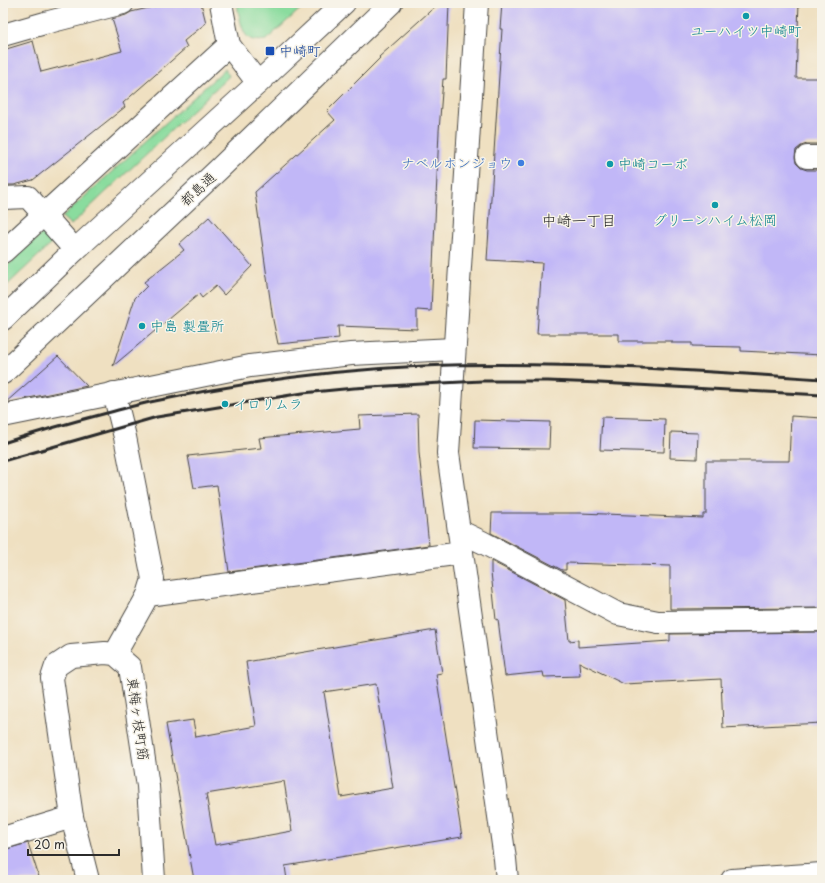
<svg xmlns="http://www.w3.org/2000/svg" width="825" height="883" font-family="'Playpen Sans','Klee One',sans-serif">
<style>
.green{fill:#8adc9e;stroke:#5a8464}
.building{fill:#c1b7f7;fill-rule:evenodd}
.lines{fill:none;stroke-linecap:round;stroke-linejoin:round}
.minor-casing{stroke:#484642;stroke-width:24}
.tertiary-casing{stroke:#484642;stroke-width:24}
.primary-casing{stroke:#484642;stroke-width:24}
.minor{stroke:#fff;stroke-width:22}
.tertiary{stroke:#fff;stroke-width:22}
.primary{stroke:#fff;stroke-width:22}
.rail{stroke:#2b2b2b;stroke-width:3}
.culture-dot{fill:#0f9aa8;stroke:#f7f3e8;stroke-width:1.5}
.transit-dot{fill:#1a4fb4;stroke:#f7f3e8;stroke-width:1.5}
.shop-dot{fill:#3f7fe0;stroke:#f7f3e8;stroke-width:1.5}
.labels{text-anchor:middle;stroke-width:3;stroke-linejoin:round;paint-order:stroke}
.culture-label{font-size:14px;fill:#0d838f;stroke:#f7f3e8;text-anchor:start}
.transit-label{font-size:14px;fill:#164399;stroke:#f7f3e8;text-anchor:start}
.shop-label{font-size:14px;fill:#366cbe;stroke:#f7f3e8;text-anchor:end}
.street-label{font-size:14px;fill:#2b2b2b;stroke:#f7f3e8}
.neighbourhood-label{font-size:15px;fill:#2b2b2b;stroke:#f7f3e8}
</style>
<rect width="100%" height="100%" fill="#f7f3e8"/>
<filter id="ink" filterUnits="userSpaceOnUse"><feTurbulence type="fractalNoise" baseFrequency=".025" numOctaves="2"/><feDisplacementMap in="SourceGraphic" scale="8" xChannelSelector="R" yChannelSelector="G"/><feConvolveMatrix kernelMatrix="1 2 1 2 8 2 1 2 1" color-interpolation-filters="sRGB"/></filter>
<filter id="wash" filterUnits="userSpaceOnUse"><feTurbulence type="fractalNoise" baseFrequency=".012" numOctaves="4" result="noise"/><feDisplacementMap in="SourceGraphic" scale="16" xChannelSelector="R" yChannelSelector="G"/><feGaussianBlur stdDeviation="0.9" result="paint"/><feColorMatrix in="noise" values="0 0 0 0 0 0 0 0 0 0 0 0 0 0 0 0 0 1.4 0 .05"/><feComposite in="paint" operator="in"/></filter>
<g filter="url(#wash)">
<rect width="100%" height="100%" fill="#efe0c1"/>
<!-- green -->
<g class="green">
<path d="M238,3H307L266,40C248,43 244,36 240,19C239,14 237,9 238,3Z"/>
<polygon points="225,69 229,76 71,225 62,217"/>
<polygon points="43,232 53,242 3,289 3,270"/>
</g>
<g id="blocks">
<!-- building -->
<g class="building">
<polygon points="170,3 201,3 206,23 184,41 187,47 123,103 125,107 33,180 14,185 3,185 3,50 33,41 41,72 122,51 112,19 126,15 131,12"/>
<polygon points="439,3 449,3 446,79 443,79 439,131 431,311 417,310 417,329 338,326 339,338 278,344 273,320 255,192 335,120 327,111 380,58 379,57"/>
<polygon points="502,3 799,3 796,78 822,78 822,144 807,144 801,146 796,150 795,157 796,163 801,168 807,170 822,170 822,355 741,351 741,347 692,346 692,343 672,343 672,341 619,341 619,334 537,334 542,263 487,260 502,29 500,29"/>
<polygon points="209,217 252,266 224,295 216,286 202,298 199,294 113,366 135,298 147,286 144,282 184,250 179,244"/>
<polygon points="58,356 87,386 5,403"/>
<polygon points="418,414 419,453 429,545 229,572 217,485 194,488 188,456 261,448 259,438 360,429 359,416"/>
<polygon points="791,416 822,418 822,608 670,609 670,566 566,563 566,570 562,570 491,533 492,513 580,513 703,518 703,514 706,514 706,461 789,461"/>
<polygon points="602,417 665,419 664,452 600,450"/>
<polygon points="475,420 550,422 549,449 474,448"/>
<polygon points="671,432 698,433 697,459 670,458"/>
<polygon points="491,561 565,600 569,641 578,640 578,647 670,641 670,634 822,632 822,723 723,728 721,679 624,684 579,662 580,676 544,677 543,672 505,676 498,619 496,620 491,572"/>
<path d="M435,630L442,673L436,674L462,837L285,866L287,880H194L166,724L193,720L196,737L256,726L246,662ZM376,684L393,788L341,797L324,692ZM284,781L292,831L215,845L206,794Z"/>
<polygon points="28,843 40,880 3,880 3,850"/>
</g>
</g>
</g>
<g filter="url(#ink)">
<use href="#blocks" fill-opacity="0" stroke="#484642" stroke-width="1"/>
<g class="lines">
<!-- minor casing -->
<g class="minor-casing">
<g id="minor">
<polyline points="221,3 229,45 258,83"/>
<polyline points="3,35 45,23 123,3"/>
<polyline points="807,157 822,157"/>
<polyline points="3,198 28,197 75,250"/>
<polyline points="3,252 229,45"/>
<polyline points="114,393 125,437 153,579 148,595"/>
<polyline points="3,416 250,366 351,354 454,349"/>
<polyline points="459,531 482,542 618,614 658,622 822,620"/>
<polyline points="115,654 148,595 462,553"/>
<polyline points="3,838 72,817"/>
<polyline points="88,880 72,817 52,678 56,666 71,656 105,653 115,654 130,667 148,786 154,880"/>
<polyline points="732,880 822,874"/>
</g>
</g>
<!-- tertiary casing -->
<g class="tertiary-casing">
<polyline id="tertiary" points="477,3 448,453 505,859 507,880"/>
</g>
<!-- primary casing -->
<g class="primary-casing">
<g id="primary">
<polyline points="3,319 75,250 258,83 344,3"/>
<polyline points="3,373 218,170 391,3"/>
</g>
</g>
<!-- minor -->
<use href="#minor" class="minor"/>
<!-- tertiary -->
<use href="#tertiary" class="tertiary"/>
<!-- primary -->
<use href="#primary" class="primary"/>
<!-- rail -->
<g class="rail">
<path d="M3,443C37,432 72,422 107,413C123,409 139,404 155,401C243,382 333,370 423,366C556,361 689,370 822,379"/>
<polyline points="3,461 157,417 303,393 354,388 422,384 482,381 548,381 600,383 822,395"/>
</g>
</g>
</g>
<!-- markers -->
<g class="culture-dot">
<circle cx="746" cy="16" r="4"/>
<circle cx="610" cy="164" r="4"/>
<circle cx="715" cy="205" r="4"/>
<circle cx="142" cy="326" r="4"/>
<circle cx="225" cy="404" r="4"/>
</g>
<rect class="transit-dot" x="265" y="46" width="10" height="10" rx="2"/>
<circle class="shop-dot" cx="521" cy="163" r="4"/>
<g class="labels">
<!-- culture labels -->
<g class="culture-label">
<text x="746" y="36" text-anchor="middle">ユーハイツ中崎町</text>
<text x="618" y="169">中崎コーポ</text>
<text x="715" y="225" text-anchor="middle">グリーンハイム松岡</text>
<text x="150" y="331">中島 製畳所</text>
<text x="233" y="409">イロリムラ</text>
</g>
<!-- transit labels -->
<g class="transit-label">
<text x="279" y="56">中崎町</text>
</g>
<!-- shop labels -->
<g class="shop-label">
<text x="513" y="168">ナベルホンジョウ</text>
</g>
<!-- street labels -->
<g class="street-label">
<text transform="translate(198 189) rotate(-43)" y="5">都島通</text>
<text transform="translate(138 719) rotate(82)" y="5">東梅ヶ枝町筋</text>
</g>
<!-- neighbourhood labels -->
<g class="neighbourhood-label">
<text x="579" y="226">中崎一丁目</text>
</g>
</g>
<!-- margin -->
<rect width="825" height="883" fill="none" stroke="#f7f3e8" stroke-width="16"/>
<!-- scale -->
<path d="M28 849v6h91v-6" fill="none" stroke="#2b2b2b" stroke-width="2"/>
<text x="34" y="849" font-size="12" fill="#2b2b2b" stroke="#f7f3e8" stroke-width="3" paint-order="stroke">20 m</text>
</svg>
